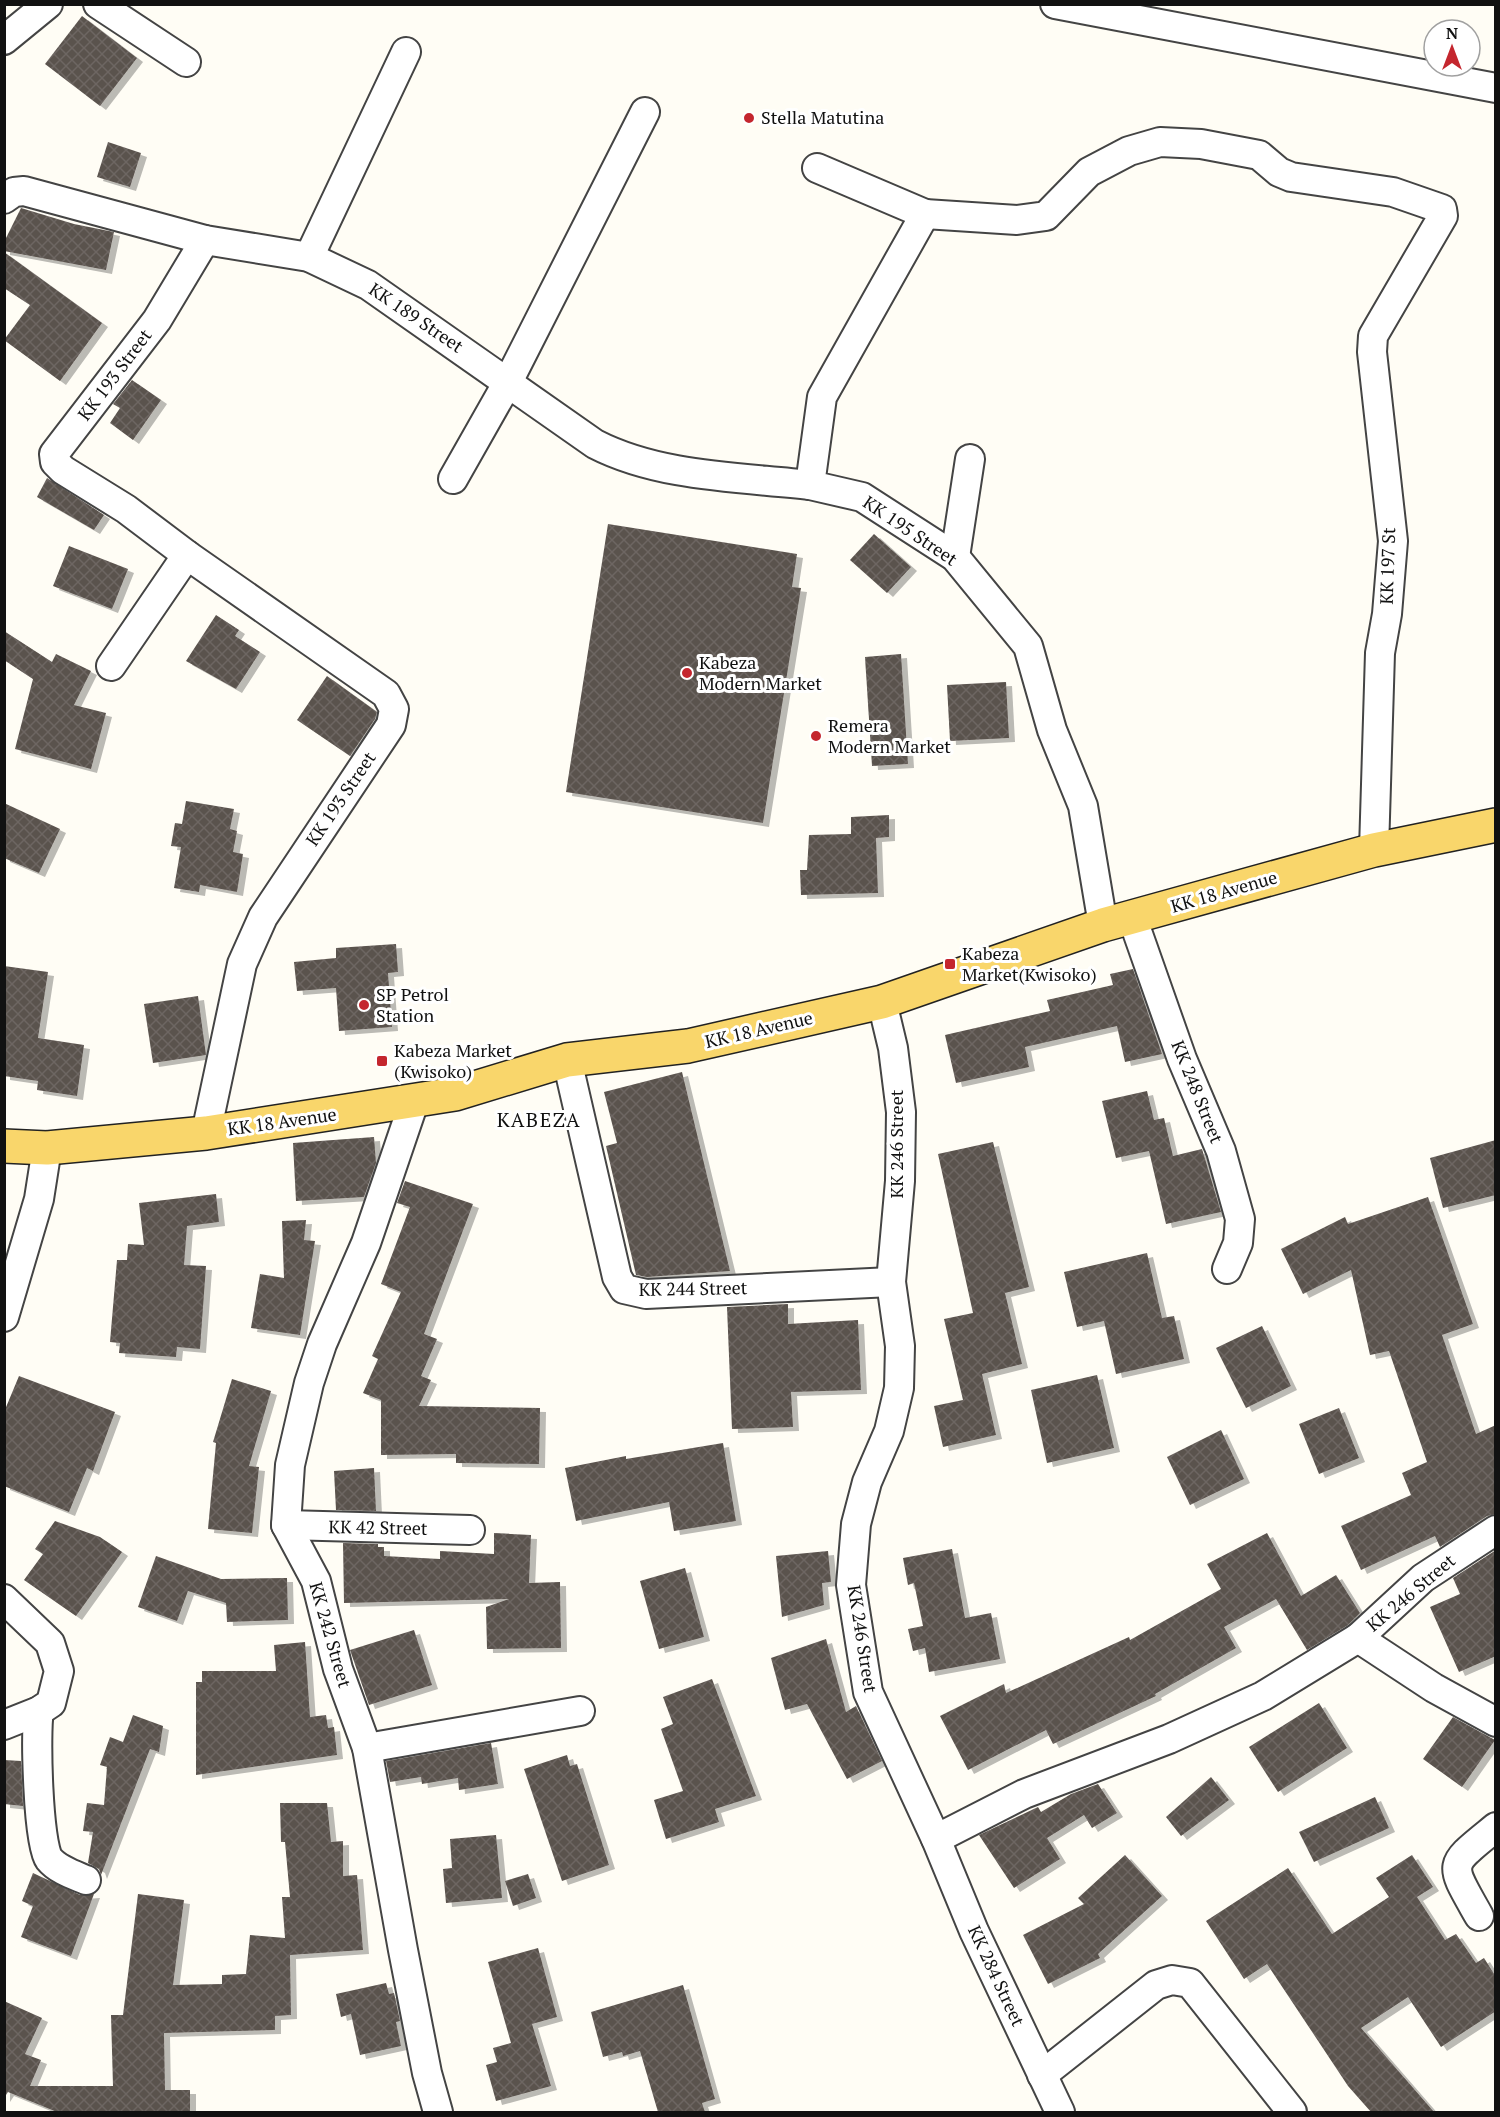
<svg xmlns="http://www.w3.org/2000/svg" width="1500" height="2117" font-family="'PT Serif',serif">
<style>
.building{fill:url(#building-cross-hatch);filter:url(#shadow)}
.lines{fill:none;stroke-linecap:round;stroke-linejoin:round}
.minor-casing{stroke:#444;stroke-width:32}
.major-casing{stroke:#222;stroke-width:36}
.minor{stroke:#fff;stroke-width:28}
.major{stroke:#f9d66b;stroke-width:33}
.poi-dot{fill:#c4262e;stroke:#fff;stroke-width:2}
.labels{text-anchor:middle;stroke-width:6;stroke-linejoin:round;paint-order:stroke}
.poi-label{font-size:18px;fill:#111;stroke:#fff;text-anchor:start}
.street-label{font-size:18px;fill:#111;stroke:#fff}
.neighbourhood-label{font-size:20px;letter-spacing:1.5px;fill:#111;stroke:#fff}
</style>
<defs>
<pattern id="building-cross-hatch" width="8" height="8" patternUnits="userSpaceOnUse" patternTransform="scale(1.5)"><rect width="8" height="8" fill="#5a524d"/><path d="M0 0l8 8M0 8l8-8" fill="none" stroke="#6d6662"/></pattern>
<filter id="shadow"><feDropShadow dx="6" dy="4" stdDeviation="0" flood-color="#0004"/></filter>
</defs>
<rect width="100%" height="100%" fill="#fffdf5"/>
<!-- building -->
<g class="building">
<polygon points="82,16 137,58 100,106 45,64"/>
<polygon points="108,142 141,153 130,187 97,177"/>
<polygon points="21,208 74,224 114,232 106,270 4,251 4,242"/>
<polygon points="4,252 102,323 60,381 4,340 30,305 4,288"/>
<polygon points="132,380 161,400 133,440 110,423 120,408 113,404"/>
<polygon points="47,478 104,515 94,530 37,497"/>
<polygon points="608,524 797,554 792,587 801,588 763,823 566,792"/>
<polygon points="874,534 911,567 887,593 850,560"/>
<polygon points="69,546 128,569 112,609 53,586"/>
<polygon points="216,615 239,630 235,636 260,652 236,689 186,661"/>
<polygon points="4,631 52,662 56,654 91,671 74,705 106,713 91,769 15,749 33,679 4,660"/>
<polygon points="901,654 908,764 872,766 865,657"/>
<polygon points="327,676 377,712 375,719 350,756 297,720"/>
<polygon points="1006,682 1009,738 950,741 947,685"/>
<polygon points="186,801 234,809 230,829 237,831 233,852 243,854 237,892 200,885 199,892 174,888 181,847 171,846 175,823 182,824"/>
<polygon points="4,803 60,829 39,873 4,858"/>
<polygon points="889,815 889,837 876,838 878,893 801,895 800,870 807,870 809,835 851,834 851,817"/>
<polygon points="396,944 398,972 388,973 392,1027 339,1031 336,988 297,991 294,962 336,958 336,948"/>
<polygon points="4,966 48,972 38,1038 84,1045 77,1096 37,1090 38,1081 4,1076"/>
<polygon points="1133,969 1162,1054 1125,1062 1117,1026 1025,1047 1029,1067 956,1083 945,1035 1050,1011 1047,1000 1113,985 1110,974"/>
<polygon points="198,996 206,1055 153,1063 144,1004"/>
<polygon points="682,1072 730,1271 647,1277 636,1275 606,1146 617,1143 604,1092"/>
<polygon points="1147,1091 1154,1120 1164,1118 1173,1156 1202,1149 1221,1212 1166,1224 1149,1151 1116,1158 1102,1101"/>
<polygon points="374,1137 376,1163 364,1197 296,1201 293,1143"/>
<polygon points="1496,1140 1496,1195 1443,1208 1430,1158"/>
<polygon points="993,1142 1029,1287 1005,1293 1022,1364 982,1374 996,1435 943,1447 934,1406 963,1400 944,1319 973,1313 938,1154"/>
<polygon points="405,1181 473,1204 424,1334 437,1339 421,1376 431,1380 419,1406 540,1408 539,1464 456,1463 456,1454 381,1455 381,1400 363,1393 378,1359 372,1356 401,1292 381,1284 410,1207 397,1203"/>
<polygon points="216,1194 219,1222 187,1226 184,1265 206,1266 200,1349 177,1347 176,1357 119,1353 120,1343 110,1342 117,1260 127,1260 128,1244 144,1245 139,1203"/>
<polygon points="1428,1197 1473,1324 1442,1335 1476,1434 1496,1425 1496,1514 1487,1516 1440,1547 1435,1536 1361,1570 1341,1526 1411,1495 1402,1473 1427,1462 1389,1351 1370,1355 1351,1270 1303,1294 1281,1249 1345,1217 1348,1224"/>
<polygon points="306,1220 304,1240 315,1241 300,1335 251,1328 260,1274 284,1278 282,1221"/>
<polygon points="1147,1253 1162,1318 1174,1316 1184,1359 1116,1374 1104,1321 1077,1327 1064,1272"/>
<polygon points="788,1304 788,1324 858,1320 861,1390 791,1392 793,1427 732,1429 727,1307"/>
<polygon points="1262,1326 1291,1386 1246,1408 1216,1348"/>
<polygon points="1097,1375 1114,1448 1047,1463 1031,1390"/>
<polygon points="19,1376 115,1412 93,1471 87,1468 69,1512 4,1486 4,1412"/>
<polygon points="232,1379 271,1391 249,1466 259,1467 252,1533 208,1529 216,1443 213,1442"/>
<polygon points="1339,1408 1359,1458 1319,1474 1299,1424"/>
<polygon points="1221,1430 1244,1479 1190,1505 1167,1457"/>
<polygon points="723,1443 736,1521 674,1531 669,1502 576,1521 565,1468 626,1456 626,1459"/>
<polygon points="374,1468 376,1511 336,1510 334,1471"/>
<polygon points="55,1521 100,1537 122,1552 76,1616 24,1580 43,1554 35,1549"/>
<polygon points="494,1533 531,1535 529,1583 560,1582 561,1648 487,1649 486,1607 509,1599 344,1603 343,1543 378,1544 378,1547 384,1547 384,1556 440,1559 440,1551 494,1554"/>
<polygon points="1267,1533 1301,1596 1336,1575 1360,1613 1348,1625 1307,1650 1276,1599 1224,1627 1236,1648 1155,1694 1156,1696 1053,1744 1046,1730 968,1770 940,1716 1004,1684 1006,1693 1129,1637 1130,1640 1221,1589 1207,1564"/>
<polygon points="952,1549 965,1618 991,1613 1000,1659 929,1672 925,1648 913,1651 908,1629 923,1626 914,1583 908,1585 903,1558"/>
<polygon points="1496,1550 1496,1656 1459,1672 1430,1607 1460,1594 1453,1578"/>
<polygon points="828,1551 831,1582 822,1583 824,1605 782,1617 776,1556"/>
<polygon points="156,1556 221,1579 287,1578 288,1620 227,1622 226,1603 188,1591 177,1621 138,1607"/>
<polygon points="685,1568 704,1637 659,1649 640,1581"/>
<polygon points="414,1630 432,1685 369,1705 350,1650"/>
<polygon points="826,1639 846,1712 856,1706 882,1761 847,1779 807,1704 785,1710 771,1658"/>
<polygon points="305,1642 310,1717 326,1715 328,1728 334,1727 337,1755 196,1775 196,1682 202,1682 202,1671 276,1671 274,1645"/>
<polygon points="712,1679 756,1796 715,1809 719,1822 666,1839 654,1800 683,1791 661,1729 673,1724 663,1697"/>
<polygon points="1319,1703 1347,1748 1278,1792 1249,1747"/>
<polygon points="133,1715 163,1726 159,1752 150,1749 101,1875 99,1869 88,1863 93,1832 83,1831 87,1803 104,1805 107,1767 100,1765 110,1737 123,1742"/>
<polygon points="1453,1717 1495,1740 1462,1787 1423,1759"/>
<polygon points="491,1743 498,1784 459,1790 458,1778 422,1784 421,1777 390,1782 386,1761"/>
<polygon points="567,1755 570,1766 577,1764 609,1865 562,1881 524,1769"/>
<polygon points="4,1760 21,1761 23,1806 4,1804"/>
<polygon points="1211,1777 1229,1800 1181,1836 1166,1817"/>
<polygon points="1098,1784 1117,1813 1092,1828 1084,1815 1047,1838 1060,1859 1014,1888 979,1835 1038,1807 1041,1812 1071,1794"/>
<polygon points="1375,1797 1389,1828 1314,1862 1299,1832"/>
<polygon points="280,1803 327,1803 331,1842 343,1841 343,1876 357,1875 363,1950 290,1955 291,2015 275,2016 275,2030 164,2033 165,2090 190,2090 190,2112 57,2112 8,2092 4,2098 4,2001 42,2018 25,2054 41,2060 30,2086 113,2086 111,2015 123,2015 138,1894 184,1900 173,1985 222,1984 222,1975 246,1974 250,1935 285,1938 282,1897 290,1897 285,1842 281,1842"/>
<polygon points="496,1835 502,1898 446,1903 443,1869 452,1868 450,1839"/>
<polygon points="1125,1855 1162,1896 1098,1954 1100,1958 1048,1984 1023,1935 1084,1904 1078,1898"/>
<polygon points="1412,1855 1433,1887 1417,1897 1445,1940 1456,1934 1476,1963 1484,1958 1496,1977 1496,2011 1441,2047 1408,1997 1361,2028 1434,2112 1371,2112 1348,2086 1267,1964 1244,1979 1206,1921 1288,1868 1332,1934 1389,1897 1376,1878"/>
<polygon points="33,1873 80,1895 94,1894 71,1956 21,1937 33,1906 22,1901"/>
<polygon points="528,1874 536,1898 513,1906 505,1881"/>
<polygon points="538,1948 557,2017 532,2024 551,2086 496,2101 486,2065 497,2062 493,2048 511,2043 488,1962"/>
<polygon points="386,1983 389,1994 394,1993 400,2021 396,2022 401,2046 360,2055 351,2014 341,2017 336,1994"/>
<polygon points="683,1985 715,2099 702,2103 705,2112 658,2112 640,2051 623,2056 622,2052 603,2057 591,2012"/>
</g>
<g class="lines">
<!-- minor casing -->
<g class="minor-casing">
<g id="minor">
<polyline points="98,4 186,62"/>
<polyline points="1055,4 1496,88"/>
<polyline points="4,40 48,4"/>
<polyline points="817,168 925,214 822,397 810,485 862,497 955,557 1028,646 1052,730 1083,806 1103,925"/>
<path d="M4,199L14,192L24,191L205,240L309,257L368,285L595,444C659,477 739,477 810,485"/>
<polyline points="925,214 1017,220 1046,216 1089,172 1129,151 1160,142 1201,144 1259,155 1279,172 1291,177 1393,192 1442,209 1443,216 1373,336 1372,352 1393,541 1387,614 1380,653 1374,850"/>
<polyline points="205,240 157,320 54,454 55,462 63,470 126,509 187,555 386,694 394,709 391,725 263,917 242,964 206,1133"/>
<polyline points="309,257 406,52"/>
<polyline points="453,479 508,382 645,112"/>
<polyline points="955,557 970,459"/>
<polyline points="111,666 187,555"/>
<polyline points="1132,917 1182,1059 1221,1151 1240,1219 1238,1243 1227,1269"/>
<polyline points="882,1002 893,1048 901,1112 900,1181 891,1282 900,1346 899,1388 889,1431 867,1482 856,1524 851,1585 868,1692 936,1839 974,1931 1060,2112"/>
<polyline points="567,1060 617,1277 624,1289 646,1294 891,1282"/>
<polyline points="414,1102 366,1243 322,1344 309,1383 290,1465 286,1525 316,1581 338,1669 367,1748 403,1950 427,2073 438,2112"/>
<polyline points="4,1317 39,1199 47,1148"/>
<polyline points="286,1525 470,1530"/>
<polyline points="4,1599 50,1643 59,1671 51,1703 39,1711 4,1725"/>
<polyline points="1358,1638 1434,1688 1496,1722"/>
<path d="M39,1711C35,1732 38,1845 49,1859C58,1870 74,1875 86,1880"/>
<polyline points="367,1748 580,1711"/>
<polyline points="936,1839 1024,1794 1169,1739 1263,1696 1358,1638 1423,1578 1496,1530"/>
<path d="M1479,1916C1448,1861 1447,1867 1496,1827"/>
<polyline points="1042,2075 1156,1985 1172,1980 1190,1983 1292,2112"/>
</g>
</g>
<!-- major casing -->
<g class="major-casing">
<polyline id="major" points="4,1146 47,1148 206,1133 455,1094 567,1060 688,1046 882,1002 1103,925 1374,850 1496,825"/>
</g>
<!-- minor -->
<use href="#minor" class="minor"/>
<!-- major -->
<use href="#major" class="major"/>
</g>
<!-- markers -->
<g class="poi-dot">
<circle cx="749" cy="118" r="6"/>
<circle cx="687" cy="673" r="6"/>
<circle cx="816" cy="736" r="6"/>
<rect x="944" y="958" width="12" height="12" rx="3"/>
<circle cx="364" cy="1005" r="6"/>
<rect x="376" y="1055" width="12" height="12" rx="3"/>
</g>
<g class="labels">
<!-- poi labels -->
<g class="poi-label">
<text x="761" y="124">Stella Matutina</text>
<text x="699" y="669">Kabeza<tspan x="699" dy="21">Modern Market</tspan></text>
<text x="828" y="732">Remera<tspan x="828" dy="21">Modern Market</tspan></text>
<text x="962" y="960">Kabeza<tspan x="962" dy="21">Market(Kwisoko)</tspan></text>
<text x="376" y="1001">SP Petrol<tspan x="376" dy="21">Station</tspan></text>
<text x="394" y="1057">Kabeza Market<tspan x="394" dy="21">(Kwisoko)</tspan></text>
</g>
<!-- street labels -->
<g class="street-label">
<text transform="translate(416 318) rotate(34)" y="6">KK 189 Street</text>
<text transform="translate(115 375) rotate(-53)" y="6">KK 193 Street</text>
<text transform="translate(910 531) rotate(34)" y="6">KK 195 Street</text>
<text transform="translate(1388 566) rotate(-88)" y="6">KK 197 St</text>
<text transform="translate(341 799) rotate(-56)" y="6">KK 193 Street</text>
<text transform="translate(1224 892) rotate(-16)" y="6">KK 18 Avenue</text>
<text transform="translate(759 1030) rotate(-13)" y="6">KK 18 Avenue</text>
<text transform="translate(1197 1092) rotate(68)" y="6">KK 248 Street</text>
<text transform="translate(282 1122) rotate(-8)" y="6">KK 18 Avenue</text>
<text transform="translate(897 1144) rotate(-90)" y="6">KK 246 Street</text>
<text transform="translate(693 1289) rotate(-1)" y="6">KK 244 Street</text>
<text transform="translate(378 1528) rotate(1)" y="6">KK 42 Street</text>
<text transform="translate(1411 1593) rotate(-40)" y="6">KK 246 Street</text>
<text transform="translate(330 1635) rotate(74)" y="6">KK 242 Street</text>
<text transform="translate(862 1639) rotate(81)" y="6">KK 246 Street</text>
<text transform="translate(996 1976) rotate(65)" y="6">KK 284 Street</text>
</g>
<!-- neighbourhood labels -->
<g class="neighbourhood-label">
<text x="539" y="1127">KABEZA</text>
</g>
</g>
<!-- border -->
<rect width="1500" height="2117" fill="none" stroke="#111111" stroke-width="12"/>
<!-- north arrow -->
<g transform="translate(1452 48)"><circle r="28" fill="#ffffff" stroke="#a0a0a0" stroke-width="1.5"/>
<path d="M0-4.5L10 22L0 15L-10 22Z" fill="#c4262e"/>
<text y="-9" font-size="16" font-weight="bold" text-anchor="middle" fill="#111111">N</text>
</g>
</svg>
